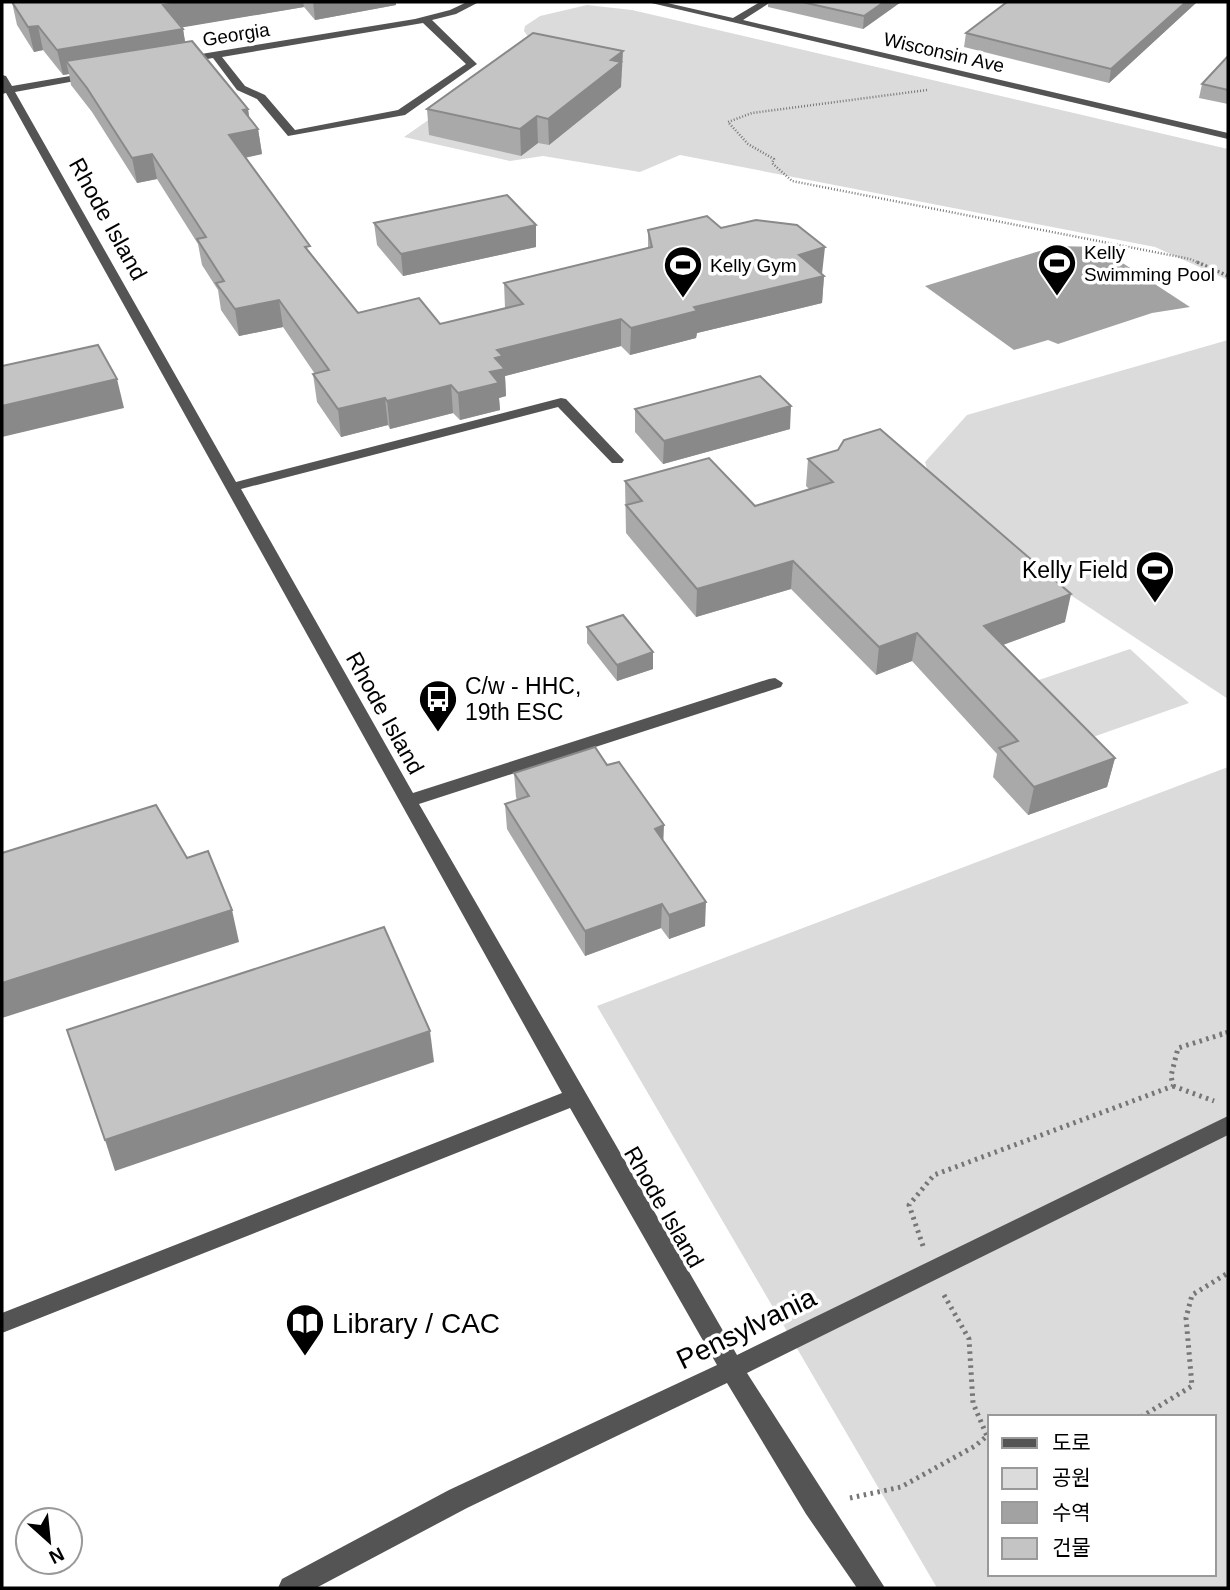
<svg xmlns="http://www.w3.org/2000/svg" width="1230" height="1590" font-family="Arial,'Noto Sans KR',sans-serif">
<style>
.green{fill:#dbdbdb;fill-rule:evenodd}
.water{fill:#a2a2a2}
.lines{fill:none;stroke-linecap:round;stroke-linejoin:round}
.path-far3{stroke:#767676;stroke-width:2.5;stroke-dasharray:1 2;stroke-linecap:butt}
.path-far2{stroke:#767676;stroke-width:3.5;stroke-dasharray:2 2.5;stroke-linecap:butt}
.path-far1{stroke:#767676;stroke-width:4.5;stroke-dasharray:2 3.5;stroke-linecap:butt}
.path{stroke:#767676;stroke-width:5;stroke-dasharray:2.5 4.5;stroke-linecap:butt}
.minor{fill:#545454;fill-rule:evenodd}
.wall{fill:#a9a9a9}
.shaded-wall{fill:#898989}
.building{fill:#c4c4c4;stroke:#898989;stroke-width:2}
.labels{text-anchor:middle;stroke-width:7;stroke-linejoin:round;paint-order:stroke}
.far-street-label{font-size:19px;fill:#000;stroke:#fff}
.far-poi-label{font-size:19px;fill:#000;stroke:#fff;text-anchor:start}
.street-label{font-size:23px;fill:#000;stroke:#fff}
.poi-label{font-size:23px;fill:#000;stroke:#fff;text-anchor:end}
.near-poi-label{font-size:28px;fill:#000;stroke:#fff;text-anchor:start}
.near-street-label{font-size:28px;fill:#000;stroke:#fff}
</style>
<rect width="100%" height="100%" fill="#fff"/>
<!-- green -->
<g class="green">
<polygon points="587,5 632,10 1228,149 1228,280 1155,247 680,155 640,172 543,156 510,161 404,137 532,48 532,42 524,31 525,26 540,16"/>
<polygon points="1228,340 1228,699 939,508 925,462 967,415"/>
<polygon points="1130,649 1189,703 1093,737 1036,681"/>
<path d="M1228,767V1588H937L597,1006ZM990,1417H1214V1574H990Z"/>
</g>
<!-- water -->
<polygon class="water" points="1056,246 1098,247 1190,307 1152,313 1058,344 1048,340 1014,350 925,286"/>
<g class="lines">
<!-- path-far3 -->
<polyline class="path-far3" points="927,90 752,113 728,122 748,144 774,159 772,163 792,181 1190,259 1201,264"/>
<!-- path-far2 -->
<polyline class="path-far2" points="1197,262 1228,276"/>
<!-- path-far1 -->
<polyline class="path-far1" points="1220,1034 1228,1032"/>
<!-- path -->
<g class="path">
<polyline points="1173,1086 1214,1101"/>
<polyline points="923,1246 909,1205 934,1175 1173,1086 1171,1076 1178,1048 1226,1033"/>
<polyline points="944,1295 969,1339 973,1403 987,1436 990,1436"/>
<polyline points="1141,1417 1192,1386 1186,1318 1192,1295 1228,1273"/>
<polyline points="850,1498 901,1487 975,1446 987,1436"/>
</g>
<!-- minor -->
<g class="minor">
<path d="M467,2H479L456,14L432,20L477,64L405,115L288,136L257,99L237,90L213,58L183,63L178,60L183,57L415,19L450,10ZM423,23L466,64L398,110L295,130L265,95L245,86L222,57Z"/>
<polygon points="647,2 663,2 733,18 760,2 771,2 743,20 1228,133 1228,139"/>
<polygon points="93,72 97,73 97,77 15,92 236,482 561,398 566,399 624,460 622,463 612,463 558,407 241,489 413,793 769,679 775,678 783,683 781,687 419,804 737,1355 1228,1116 1228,1135 747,1373 885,1588 857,1588 806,1514 727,1383 467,1508 316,1588 278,1588 282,1579 449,1490 717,1365 570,1108 2,1333 2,1313 562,1093 6,93 2,94 2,75 6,76 12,86"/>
</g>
</g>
<!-- wall -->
<g class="wall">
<polygon points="12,2 396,2 396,5 315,20 304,7 181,27 183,29 185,42 248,109 249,117 258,129 262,154 245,158 311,254 358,313 440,324 505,308 504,283 648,248 648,230 721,228 822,274 821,274 824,276 822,303 697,333 696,338 630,355 621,346 505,376 506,396 499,398 500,410 460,420 453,413 390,429 388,425 341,437 317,402 313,374 315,374 283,327 239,336 221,310 218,290 202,265 198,244 157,179 137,183 92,112 71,85 69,74 63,75 43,50 34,52 17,25"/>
<polygon points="768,2 901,2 863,29 768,7"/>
<polygon points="1007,2 1197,2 1109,83 964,47 966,33"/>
<polygon points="1228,56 1228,104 1199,98 1202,84"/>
<polygon points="622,76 621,77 621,87 549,145 538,143 521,156 429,135 427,109"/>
<polygon points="374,223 536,225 536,247 403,276 377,245"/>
<polygon points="635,409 790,429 663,464 635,432"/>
<polygon points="808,459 1065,622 1003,645 1115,758 1107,787 1028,815 993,777 997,754 912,661 876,675 791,589 696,617 626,533 625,481 755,506 809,489 806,486"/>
<polygon points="587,627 653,652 653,669 617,681 587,643"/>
<polygon points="607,765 663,841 705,926 669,939 661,928 585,956 507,829 505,804 517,800 516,797 514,773"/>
</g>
<!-- shaded-wall -->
<g class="shaded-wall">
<polygon points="184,2 303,2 304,7 167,30 163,5"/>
<polygon points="313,2 396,2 396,5 315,20"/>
<polygon points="884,2 901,2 863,29 864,16"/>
<polygon points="1186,2 1197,2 1109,83 1111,69"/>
<polygon points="38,26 43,50 34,52 28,27"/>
<polygon points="183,29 187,54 66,61 69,74 63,75 57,50"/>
<polygon points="623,51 621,87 549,145 548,119 611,60"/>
<polygon points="248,109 251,131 258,129 262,154 232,160 229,135 243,110"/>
<polygon points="537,116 538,143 521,156 520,129"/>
<polygon points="152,154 157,179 137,183 132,158"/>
<polygon points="536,225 536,247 403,276 401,254"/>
<polygon points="825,247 822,274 797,281 799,255"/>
<polygon points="824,276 822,303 697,333 696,338 630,355 631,328 694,307"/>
<polygon points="279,300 283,327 239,336 235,309"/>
<polygon points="621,319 621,346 505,376 506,396 499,398 500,410 460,420 458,393 490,372 497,350"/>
<polygon points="117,379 124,408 2,437 2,406"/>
<polygon points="451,385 453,413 390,429 387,401"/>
<polygon points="385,398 388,425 341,437 338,409"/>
<polygon points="791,406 790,429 663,464 664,441"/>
<polygon points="793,561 791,589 696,617 697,589"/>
<polygon points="1071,594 1065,622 978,654 984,626"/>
<polygon points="917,633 912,661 876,675 879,647"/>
<polygon points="653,652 653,669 617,681 617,665"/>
<polygon points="1115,758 1107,787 1028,815 1034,787"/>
<polygon points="664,825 663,850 655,829"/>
<polygon points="706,902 705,926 669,939 669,915"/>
<polygon points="662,904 661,928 585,956 585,931"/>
<polygon points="232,910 239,942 2,1018 2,983"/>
<polygon points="430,1031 434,1062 115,1171 105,1140"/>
</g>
<!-- building -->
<g class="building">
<polygon points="12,2 184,2 163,5 183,29 57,50 38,26 28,27"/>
<polygon points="802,2 884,2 864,16"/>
<polygon points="1007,2 1186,2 1111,69 966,33"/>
<polygon points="533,33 623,51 611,60 621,62 548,119 537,116 520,129 427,109"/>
<polygon points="192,41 248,109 243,110 258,129 229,135 310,246 305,247 358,313 419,298 440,324 523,304 504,283 652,247 648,230 707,216 721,228 756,220 797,225 825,247 799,255 824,276 694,307 697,311 631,328 621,319 497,350 503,356 495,358 505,369 490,372 499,383 458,393 451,385 387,401 385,398 338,409 313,374 329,370 279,300 235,309 216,283 224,281 197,239 206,237 152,154 132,158 87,88 66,61"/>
<polygon points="1228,56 1228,90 1202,84"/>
<polygon points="507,195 536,225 401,254 374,223"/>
<polygon points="98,345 117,379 2,406 2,366"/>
<polygon points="760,376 791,406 664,441 635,409"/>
<polygon points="880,429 1071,594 984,626 1115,758 1034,787 999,748 1018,741 917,633 879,647 793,561 697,589 626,505 642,501 625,481 709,458 755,506 833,482 808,459 838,450 844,440"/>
<polygon points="623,615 653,652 617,665 587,627"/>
<polygon points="595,747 607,765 619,762 664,825 655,829 706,902 669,915 662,904 585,931 505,804 529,796 514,773"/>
<polygon points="156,805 187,858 208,851 232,910 2,983 2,853"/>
<polygon points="384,927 430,1031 105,1140 67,1030"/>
</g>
<!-- icons -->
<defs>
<g id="stadium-pin" transform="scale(2.0125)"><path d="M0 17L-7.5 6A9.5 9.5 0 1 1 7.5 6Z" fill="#000" stroke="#fff"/><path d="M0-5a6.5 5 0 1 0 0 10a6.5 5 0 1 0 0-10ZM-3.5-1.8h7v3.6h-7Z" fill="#fff"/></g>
<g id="bus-pin" transform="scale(2.0125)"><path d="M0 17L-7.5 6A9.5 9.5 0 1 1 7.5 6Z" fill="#000" stroke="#fff"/><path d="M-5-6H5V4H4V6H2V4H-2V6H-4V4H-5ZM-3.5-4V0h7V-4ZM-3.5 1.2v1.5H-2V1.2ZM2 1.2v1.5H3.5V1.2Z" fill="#fff"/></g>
<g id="library-pin" transform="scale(2.0125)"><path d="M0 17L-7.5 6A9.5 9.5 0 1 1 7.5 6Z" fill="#000" stroke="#fff"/><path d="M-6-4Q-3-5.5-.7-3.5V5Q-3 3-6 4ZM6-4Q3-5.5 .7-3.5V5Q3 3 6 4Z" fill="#fff"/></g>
</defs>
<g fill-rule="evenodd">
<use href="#stadium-pin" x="1057" y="263"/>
<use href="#stadium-pin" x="683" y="265"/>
<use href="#stadium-pin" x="1155" y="570"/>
<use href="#bus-pin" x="438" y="699"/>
<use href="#library-pin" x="305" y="1323"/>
</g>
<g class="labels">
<!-- far-street labels -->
<g class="far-street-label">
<text transform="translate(236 34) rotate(-9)" y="7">Georgia</text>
<text transform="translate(944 52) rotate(13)" y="7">Wisconsin Ave</text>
</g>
<!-- far-poi labels -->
<g class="far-poi-label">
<text x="1084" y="259">Kelly<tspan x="1084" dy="22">Swimming Pool</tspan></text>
<text x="710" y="272">Kelly Gym</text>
</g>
<!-- street labels -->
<g class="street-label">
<text transform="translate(108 219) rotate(61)" y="8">Rhode Island</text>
<text transform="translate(385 713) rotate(61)" y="8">Rhode Island</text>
<text transform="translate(664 1207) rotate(60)" y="8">Rhode Island</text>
</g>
<!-- poi labels -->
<g class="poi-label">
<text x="1128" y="578">Kelly Field</text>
<text x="465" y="694" text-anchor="start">C/w - HHC,<tspan x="465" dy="26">19th ESC</tspan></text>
</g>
<!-- near-poi labels -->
<g class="near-poi-label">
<text x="332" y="1333">Library / CAC</text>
</g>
<!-- near-street labels -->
<g class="near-street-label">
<text transform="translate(746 1328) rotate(-26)" y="10">Pensylvania</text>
</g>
</g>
<!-- border -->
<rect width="1230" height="1590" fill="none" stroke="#000000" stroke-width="7"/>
<!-- legend -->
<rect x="988" y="1415" width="228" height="161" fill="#ffffff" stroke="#999999" stroke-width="2"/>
<rect x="1002" y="1438" width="35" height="10" fill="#545454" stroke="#999999" stroke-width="2"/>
<text x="1052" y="1450" font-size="21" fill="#000000">도로</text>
<rect x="1002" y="1468" width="35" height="21" fill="#dbdbdb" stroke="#999999" stroke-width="2"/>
<text x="1052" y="1485" font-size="21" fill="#000000">공원</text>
<rect x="1002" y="1502" width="35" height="21" fill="#a2a2a2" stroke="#999999" stroke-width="2"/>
<text x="1052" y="1520" font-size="21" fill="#000000">수역</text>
<rect x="1002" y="1538" width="35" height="21" fill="#c4c4c4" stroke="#999999" stroke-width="2"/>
<text x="1052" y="1555" font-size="21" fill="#000000">건물</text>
<!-- north arrow -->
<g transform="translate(49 1541) rotate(153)"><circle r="33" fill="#ffffff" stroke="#999999" stroke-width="2"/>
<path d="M0-5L12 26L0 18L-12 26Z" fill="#000000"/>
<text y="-10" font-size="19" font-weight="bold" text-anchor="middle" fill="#000000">N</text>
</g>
</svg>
